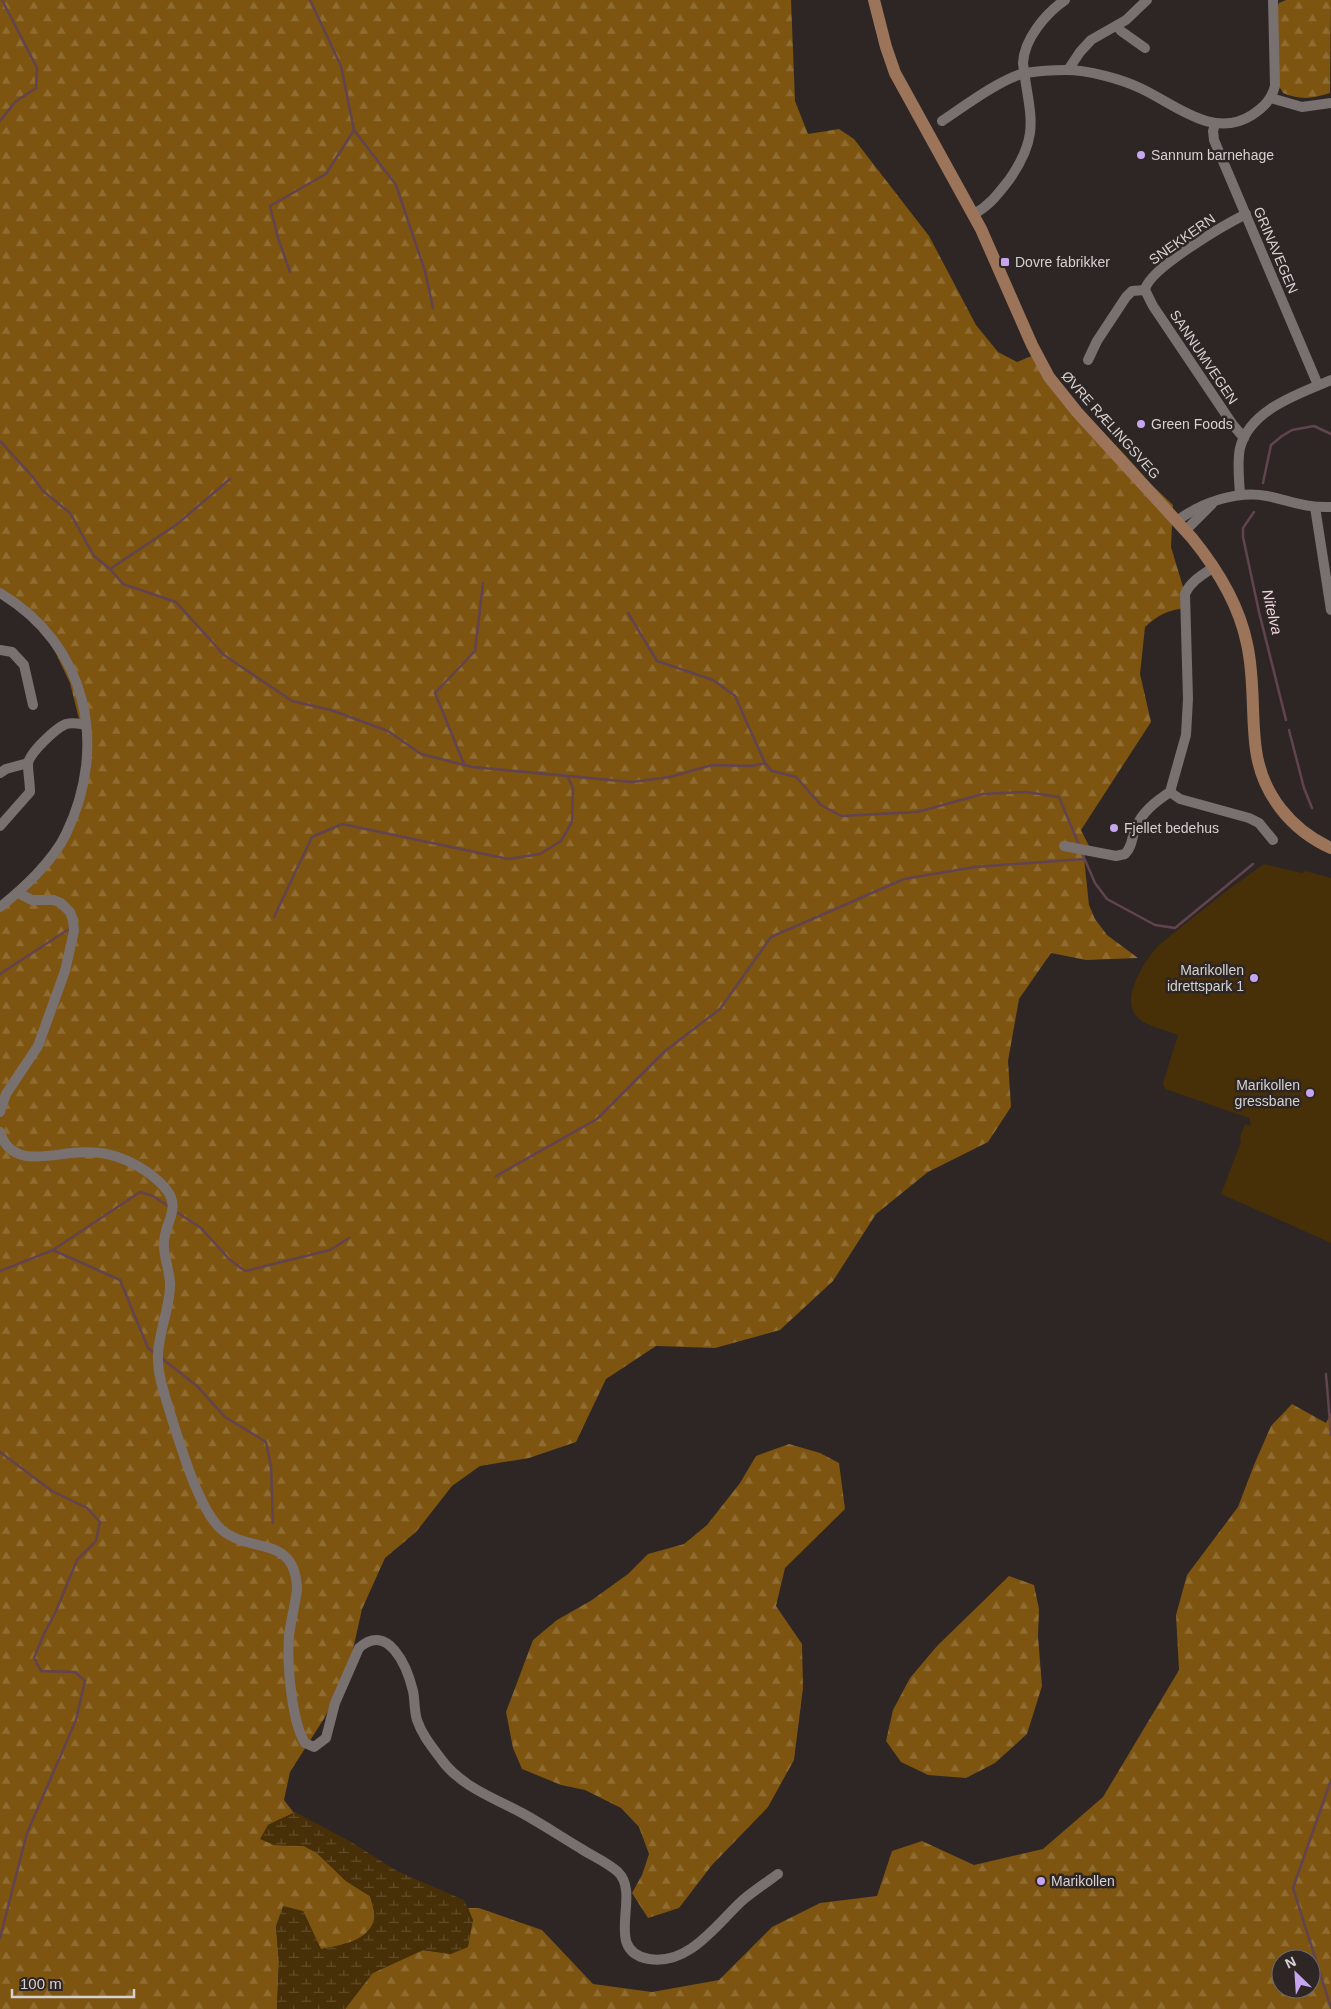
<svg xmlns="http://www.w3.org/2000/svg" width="1331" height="2009" font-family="Arial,sans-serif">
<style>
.green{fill:#472f07}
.forest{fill:url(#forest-firs);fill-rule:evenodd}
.wetland{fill:url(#wetland-marsh)}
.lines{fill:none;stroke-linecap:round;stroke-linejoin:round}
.stream{stroke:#624350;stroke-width:2.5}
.minor{stroke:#79716f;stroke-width:10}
.major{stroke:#9c7459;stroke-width:12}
.poi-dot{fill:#c7a6ef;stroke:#2d2624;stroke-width:2}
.labels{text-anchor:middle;stroke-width:5;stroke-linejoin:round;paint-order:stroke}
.poi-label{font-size:14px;fill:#d6d2d1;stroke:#2d2624;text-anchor:start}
.street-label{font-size:14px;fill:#d6d2d1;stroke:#2d2624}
.water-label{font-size:15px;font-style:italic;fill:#f0d6dd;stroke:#2d2624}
</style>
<defs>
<pattern id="forest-firs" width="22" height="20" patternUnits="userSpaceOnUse" patternTransform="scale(1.25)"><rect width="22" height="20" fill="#7d5410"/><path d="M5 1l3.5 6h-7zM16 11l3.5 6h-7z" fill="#8f6c32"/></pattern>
<pattern id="wetland-marsh" width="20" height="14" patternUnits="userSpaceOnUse" patternTransform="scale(1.25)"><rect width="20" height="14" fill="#472f07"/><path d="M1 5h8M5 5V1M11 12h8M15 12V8" fill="none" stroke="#614c2a"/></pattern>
</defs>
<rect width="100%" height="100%" fill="#2d2624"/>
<!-- green -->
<path class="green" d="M1264,864L1302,873L1306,871L1331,878V1243L1221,1194L1241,1142L1240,1136L1245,1124L1251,1126L1249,1118L1165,1089L1163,1083L1178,1035C1167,1030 1152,1028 1142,1021C1115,1004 1145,959 1160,944L1225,892Z"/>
<!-- forest -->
<g class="forest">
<path d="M0,0H791L795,101L808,134L839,129L854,139L929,236L976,325L998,352L1017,362L1039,353L1051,377L1126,456L1151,484L1173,505L1171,547L1187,600L1185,608C1168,610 1158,615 1145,627L1140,674L1151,722L1081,830L1089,846L1084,858L1089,905L1095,919L1107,935L1138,958L1086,960L1051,953L1019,999L1008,1061L1011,1107L988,1142L928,1172L876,1214L833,1281L780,1330L715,1348L656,1346L606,1379L576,1442L529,1458L480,1466L452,1486L416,1532L385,1558L362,1609L350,1663L325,1717L290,1772L284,1800L294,1813L268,1825L274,1845L304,1846L317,1853L346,1881L370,1896C372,1903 376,1914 374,1920C368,1942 340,1945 321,1950L303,1911L276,1926L279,1962L277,2009H0V902L49,857L78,801L86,747L70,683L50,641L36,625L0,594Z"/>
<path d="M1286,0H1331L1330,93C1312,99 1300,100 1283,93L1275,79L1274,19L1279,3Z"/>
<path d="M1292,1404L1326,1423L1331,1413V2009H345L372,1973L423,1950L451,1954L473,1921L468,1908H479L542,1930L593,1984L652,1992L719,1980L772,1927L820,1903L877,1896L892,1851L922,1841L974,1865L1043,1849L1103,1797L1179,1670L1176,1615L1187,1575L1238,1507L1254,1465L1271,1426ZM1281,1959H1311V1989H1281Z"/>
<polygon points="789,1444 820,1453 839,1463 845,1509 785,1568 776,1606 802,1644 803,1688 794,1760 768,1807 712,1865 679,1908 648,1918 632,1893 642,1875 649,1854 639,1827 621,1808 585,1790 561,1785 522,1769 513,1748 506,1712 533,1640 557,1620 592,1600 628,1574 648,1554 684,1544 707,1525 740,1483 756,1456"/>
<polygon points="1009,1576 1034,1585 1039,1609 1038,1637 1042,1686 1027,1734 995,1763 966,1778 928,1775 901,1762 886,1741 893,1710 910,1678 937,1646"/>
</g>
<!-- wetland -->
<path class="wetland" d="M295,1812L353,1843L397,1871L464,1900L473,1920L468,1947L451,1954L423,1950L373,1973L345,2009H277L279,1962L276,1926L283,1906L303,1911L321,1949C340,1945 368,1942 374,1920C376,1913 372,1903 370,1896L346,1881L317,1853L304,1846L274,1845L260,1839L268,1825Z"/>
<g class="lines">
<!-- stream -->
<g class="stream">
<polyline points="310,0 341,66 354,130 396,185 425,271 433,308"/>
<polyline points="0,121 15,102 36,88 37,68 2,0"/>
<polyline points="290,272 278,238 270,206 326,174 354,130"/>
<polyline points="0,441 32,476 43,491 70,513 94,556 110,569 123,584 176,602 224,655 292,701 331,710 388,731 421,754 472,767 632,782 670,777 712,765 752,766 765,763 772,771 796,777 821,805 841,816 917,812 983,794 1026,792 1059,797 1079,845"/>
<polyline points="1263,483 1271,445 1282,436 1292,430 1314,426 1331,434"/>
<polyline points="1254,512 1243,528 1243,537 1259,612 1286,720"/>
<polyline points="110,569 176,525 230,479"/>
<polyline points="628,613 657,661 713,680 735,696 765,763"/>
<polyline points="1289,730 1304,788 1312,808"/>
<polyline points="464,764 435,693 475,651 483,583"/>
<polyline points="1082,853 1095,883 1107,899 1155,925 1175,928 1253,864"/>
<polyline points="274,917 312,837 342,824 508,859 540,854 561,841 572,822 573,788 568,777"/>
<polyline points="0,974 72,927"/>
<polyline points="496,1176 597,1119 665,1051 720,1009 771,937 904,879 975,867 1084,859"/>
<polyline points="175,1211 201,1228 229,1259 245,1271 330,1250 349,1238"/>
<polyline points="53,1250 120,1280 148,1348 156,1354"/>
<polyline points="0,1271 53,1250 140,1192 153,1196 168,1206"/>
<polyline points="160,1357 197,1386 225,1417 266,1442 271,1466 273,1523"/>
<polyline points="1326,1374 1331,1435"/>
<polyline points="0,1452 52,1491 87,1508 100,1522 96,1541 77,1560 56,1611 44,1634 34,1658 41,1671 75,1672 85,1681 76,1720 27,1833 0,1938"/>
<polyline points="1331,1780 1293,1888 1331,2008"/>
</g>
<!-- minor -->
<g class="minor">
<polyline points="1117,26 1121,31 1145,48"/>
<polyline points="1068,70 1080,52 1091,40 1126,20 1147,0"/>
<polyline points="1271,98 1302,107 1331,103"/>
<path d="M942,121C963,107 1002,78 1025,73C1038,71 1053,70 1066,70C1088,70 1121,79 1140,88C1175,104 1213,140 1252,115C1264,107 1271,100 1275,86L1273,0"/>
<polyline points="1215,124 1213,131 1214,140 1318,385"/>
<path d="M974,214C990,205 998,194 1009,180C1042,133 1029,115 1023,63C1024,39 1046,13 1065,0"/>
<polyline points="1145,290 1153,306 1233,425 1244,438"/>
<path d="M1145,290C1148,269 1226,224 1246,214"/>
<polyline points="1088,360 1097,341 1126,297 1132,291 1145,290"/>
<path d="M1240,494C1239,479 1237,462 1240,448C1250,409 1299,394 1331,380"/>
<polyline points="1315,507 1331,610"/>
<path d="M1177,521C1200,503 1237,490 1267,496C1291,501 1305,508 1331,507"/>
<polyline points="1186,530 1212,504"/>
<path d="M0,593C87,645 109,745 66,834C53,861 23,889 0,907"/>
<polyline points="0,650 12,652 24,665 33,705"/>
<polyline points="0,773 6,769 28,763"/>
<path d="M1170,792L1186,735L1188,699L1185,594C1191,581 1202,575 1214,567"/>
<polyline points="1170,792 1180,799 1249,818 1259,823 1273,840"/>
<path d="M0,826L30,792C30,783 28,773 28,764C29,753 56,728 66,724C73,722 80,724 86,725"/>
<path d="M1064,846L1116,856L1125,854C1132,847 1132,838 1135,829C1142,812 1155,802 1170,792"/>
<polyline points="0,1112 6,1094 38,1046 65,971 74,931 73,920 70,912 61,903 54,900 32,900 18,893"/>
<path d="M0,1132C10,1166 44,1156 71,1153C81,1152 91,1152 101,1153C124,1156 151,1171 166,1189C182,1209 164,1223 164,1243C163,1258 171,1272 170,1287C169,1310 159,1332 158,1354C157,1371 163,1390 168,1406C178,1437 198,1510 222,1530C250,1554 296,1534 297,1590C295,1605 291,1620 289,1636C287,1662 291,1720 305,1743L314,1747L326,1738L335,1703L359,1648C388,1622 407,1666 413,1691C415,1700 414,1711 417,1720C422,1735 432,1747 441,1759C460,1786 494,1798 522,1813C542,1824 560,1836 580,1848C592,1856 607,1862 618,1872C642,1895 602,1951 649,1959C690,1966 718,1922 744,1899C755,1890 767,1882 778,1874"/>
</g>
<!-- major -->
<path class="major" d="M874,0L886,47L895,73L981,229L1032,345L1049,377L1077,412L1192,538C1218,570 1239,604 1247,644C1255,679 1251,715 1256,750C1262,794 1291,830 1331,848"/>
</g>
<!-- markers -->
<g class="poi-dot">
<circle cx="1141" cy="155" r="5"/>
<rect x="1000" y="257" width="10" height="10" rx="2.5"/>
<circle cx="1141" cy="424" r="5"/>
<circle cx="1114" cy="828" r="5"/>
<circle cx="1254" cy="978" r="5"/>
<circle cx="1310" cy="1093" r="5"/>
<circle cx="1041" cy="1881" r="5"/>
</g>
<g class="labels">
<!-- poi labels -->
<g class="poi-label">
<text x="1151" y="160">Sannum barnehage</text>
<text x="1015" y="267">Dovre fabrikker</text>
<text x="1151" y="429">Green Foods</text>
<text x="1124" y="833">Fjellet bedehus</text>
<text x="1244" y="975" text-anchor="end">Marikollen<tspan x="1244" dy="16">idrettspark 1</tspan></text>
<text x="1300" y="1090" text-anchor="end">Marikollen<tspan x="1300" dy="16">gressbane</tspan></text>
<text x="1051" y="1886">Marikollen</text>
</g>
<!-- street labels -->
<g class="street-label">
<text transform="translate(1182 239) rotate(-35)" y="5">SNEKKERN</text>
<text transform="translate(1276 250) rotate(67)" y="5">GRINAVEGEN</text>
<text transform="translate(1204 357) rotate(56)" y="5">SANNUMVEGEN</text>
<text transform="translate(1111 425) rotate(48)" y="5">ØVRE RÆLINGSVEG</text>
</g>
<!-- water labels -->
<g class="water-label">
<text transform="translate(1272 612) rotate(77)" y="5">Nitelva</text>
</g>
</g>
<!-- north arrow -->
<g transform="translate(1296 1974) rotate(335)"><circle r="24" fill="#2d2624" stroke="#716b69"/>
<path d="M0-4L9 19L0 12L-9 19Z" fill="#c7a6ef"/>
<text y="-8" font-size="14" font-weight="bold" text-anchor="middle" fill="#d6d2d1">N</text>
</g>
<!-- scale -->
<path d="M12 1989v8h122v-8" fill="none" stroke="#d6d2d1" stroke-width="2.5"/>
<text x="20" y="1989" font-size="15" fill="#d6d2d1" stroke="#2d2624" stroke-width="4" paint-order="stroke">100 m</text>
</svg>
